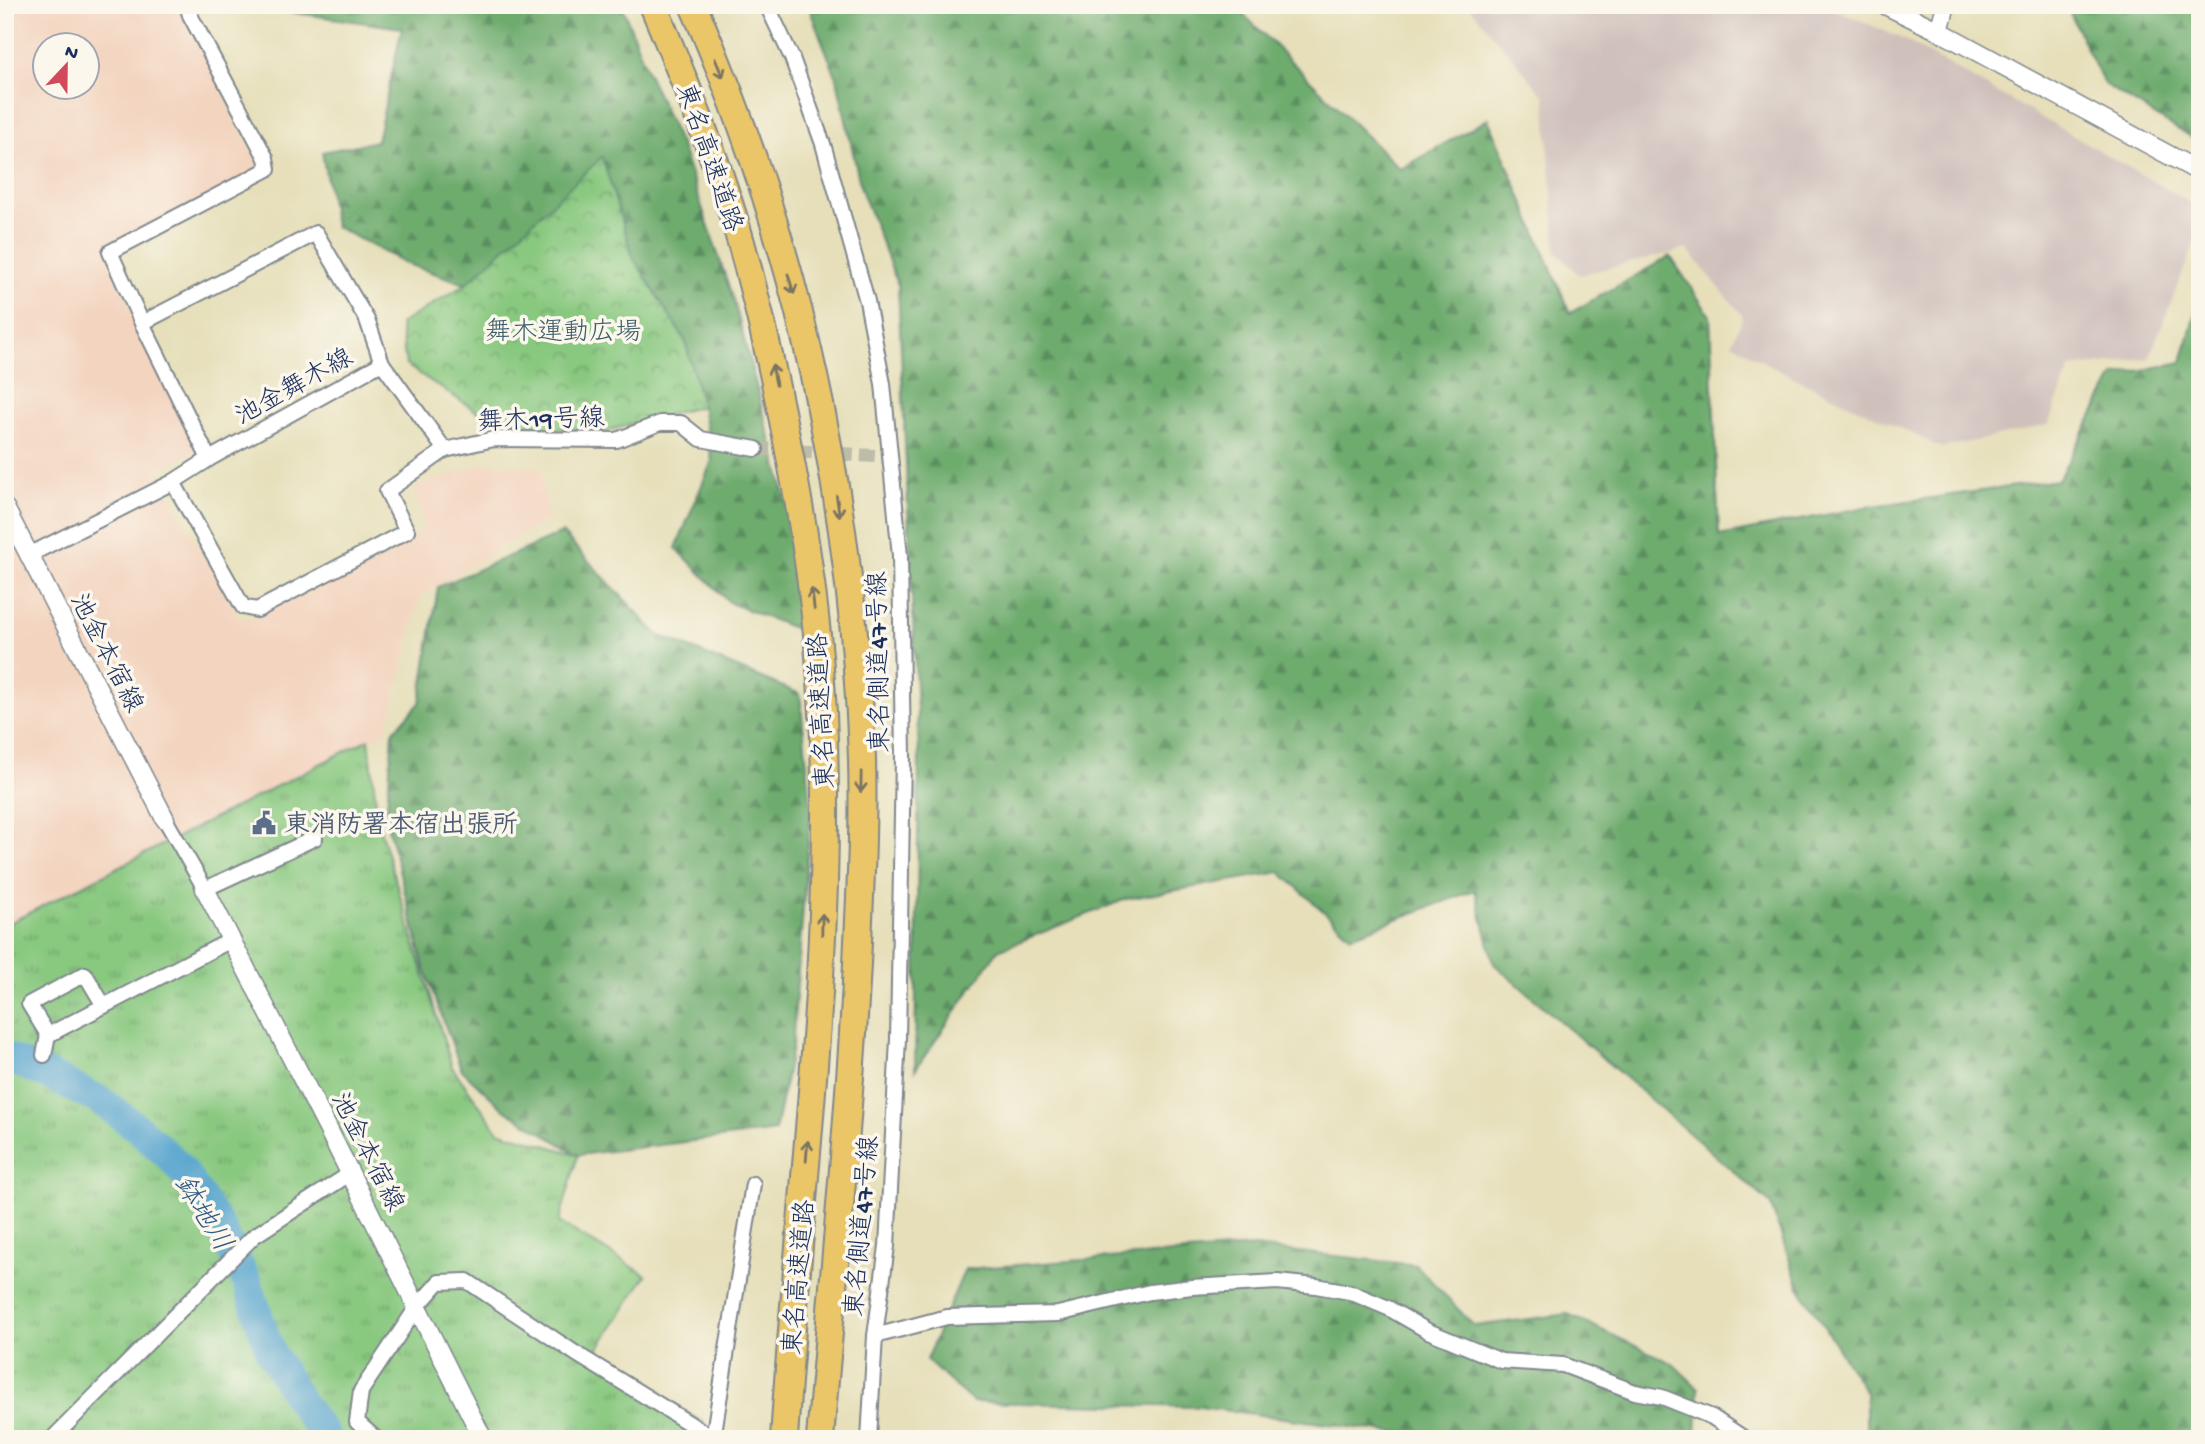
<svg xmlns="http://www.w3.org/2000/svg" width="2205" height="1444" font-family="'Gochi Hand','Klee One',sans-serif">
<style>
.built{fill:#f3d4bf;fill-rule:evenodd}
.industrial{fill:#cfc0bb}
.grass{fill:url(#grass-tufts);stroke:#527c6e;stroke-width:2}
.forest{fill:url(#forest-firs);stroke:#446e66;stroke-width:2}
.park{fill:url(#park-crowns);stroke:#527c6e;stroke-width:2}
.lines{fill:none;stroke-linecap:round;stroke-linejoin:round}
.river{stroke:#53a3ce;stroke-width:30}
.minor-tunnel{stroke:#bdbca8;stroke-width:14;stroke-dasharray:14 7;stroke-linecap:butt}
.trunk-tunnel{stroke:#bdbca8;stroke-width:23;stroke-dasharray:23 11;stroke-linecap:butt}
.minor-casing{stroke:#80878c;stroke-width:18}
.tertiary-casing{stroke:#80878c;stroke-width:21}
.motorway-casing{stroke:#80878c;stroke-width:30}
.minor{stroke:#fff;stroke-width:14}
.tertiary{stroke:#fff;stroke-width:18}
.motorway{stroke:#ebc669;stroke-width:26}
.oneway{stroke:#797363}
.labels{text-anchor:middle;stroke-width:7;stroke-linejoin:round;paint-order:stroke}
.street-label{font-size:26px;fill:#1b2f5e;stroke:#fbf7ec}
.park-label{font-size:26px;fill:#3c5d68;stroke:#fbf7ec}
.service-label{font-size:26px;font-weight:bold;fill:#4e5e75;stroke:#fbf7ec;text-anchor:start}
.water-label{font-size:28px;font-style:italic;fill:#2f5885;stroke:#fbf7ec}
</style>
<defs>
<pattern id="grass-tufts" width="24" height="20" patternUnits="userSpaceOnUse" patternTransform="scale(1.75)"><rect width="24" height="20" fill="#88c87f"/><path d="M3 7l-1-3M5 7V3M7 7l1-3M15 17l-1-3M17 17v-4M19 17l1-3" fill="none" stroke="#6ea36b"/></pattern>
<pattern id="forest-firs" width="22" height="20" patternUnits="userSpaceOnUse" patternTransform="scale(1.75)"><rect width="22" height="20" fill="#6eac6e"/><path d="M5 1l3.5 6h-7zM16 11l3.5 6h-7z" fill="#5a8c5e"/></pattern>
<pattern id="park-crowns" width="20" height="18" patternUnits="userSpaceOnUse" patternTransform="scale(1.75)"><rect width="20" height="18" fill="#88c87f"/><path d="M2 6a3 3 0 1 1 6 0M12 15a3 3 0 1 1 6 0" fill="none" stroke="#6ea36b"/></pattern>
</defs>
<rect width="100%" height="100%" fill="#fbf7ec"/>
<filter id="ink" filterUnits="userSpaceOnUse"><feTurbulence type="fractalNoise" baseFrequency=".0143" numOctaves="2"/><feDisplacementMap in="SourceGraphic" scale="14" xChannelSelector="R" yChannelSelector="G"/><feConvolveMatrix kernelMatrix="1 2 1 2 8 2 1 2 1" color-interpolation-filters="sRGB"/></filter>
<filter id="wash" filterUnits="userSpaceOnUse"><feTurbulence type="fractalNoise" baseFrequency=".00686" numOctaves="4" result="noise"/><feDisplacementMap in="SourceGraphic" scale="28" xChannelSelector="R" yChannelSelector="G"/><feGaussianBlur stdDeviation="1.57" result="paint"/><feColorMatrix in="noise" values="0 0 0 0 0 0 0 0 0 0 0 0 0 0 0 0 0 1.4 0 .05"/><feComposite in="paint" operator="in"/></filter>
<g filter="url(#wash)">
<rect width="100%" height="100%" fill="#e6dfba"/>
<!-- built -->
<path class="built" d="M5,5H179L261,171L106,256L198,451L155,470L241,621L386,558L425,527L413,487L485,463L541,468L548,518L420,597L386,732L5,925ZM46,46H88V88H46Z"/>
<!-- industrial -->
<polygon class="industrial" points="1468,5 1824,5 1905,40 2200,208 2200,229 2149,358 2070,368 2048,425 1942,448 1774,368 1732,343 1743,316 1687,249 1579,275 1556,251 1545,97"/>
<!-- grass -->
<polygon class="grass" points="369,739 378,823 452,1067 498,1131 578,1155 559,1222 646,1275 594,1355 705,1424 710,1439 5,1439 5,925"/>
<!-- forest -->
<g class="forest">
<polygon points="240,5 622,5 647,71 683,151 735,305 787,503 806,633 730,603 676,548 712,461 702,406 685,341 633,257 602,158 466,284 407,264 335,226 322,152 377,141 402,28"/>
<polygon points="808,5 1234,5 1400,169 1488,119 1570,313 1670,256 1710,316 1719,536 1866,507 2058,480 2114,376 2182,362 2200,295 2200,1439 1870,1439 1866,1432 1866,1393 1799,1287 1770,1203 1494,964 1475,890 1351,936 1280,872 1126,899 998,950 915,1070 919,754 898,285 861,189 837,79"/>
<polygon points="2066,5 2200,5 2200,143 2104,84"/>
<polygon points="562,533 658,635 800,694 811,807 792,1047 775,1131 578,1155 501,1107 461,1069 424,967 386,819 393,732 420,703 438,587"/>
<polygon points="1254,1247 1416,1265 1474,1326 1568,1314 1672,1363 1698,1388 1696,1439 1470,1439 1381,1431 1200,1407 973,1402 926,1360 965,1269"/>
</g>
<!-- park -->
<polygon class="park" points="602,157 633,257 685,341 702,406 602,432 498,425 406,365 400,324 466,284"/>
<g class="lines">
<!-- river -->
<polyline class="river" points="5,1057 44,1073 101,1101 139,1129 173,1160 187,1177 220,1227 247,1282 270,1351 299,1400 327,1439"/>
</g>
</g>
<g filter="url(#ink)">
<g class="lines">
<!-- minor-tunnel -->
<polyline class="minor-tunnel" points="756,449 890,457"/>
<!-- trunk-tunnel -->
<polyline class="trunk-tunnel" points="2198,1439 2200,1438"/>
<!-- minor casing -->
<g class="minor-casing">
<g id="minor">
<polyline points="187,5 190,15 266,158 268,169 110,252 142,323 209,459"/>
<polyline points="767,5 792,58 823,144 867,301 883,384 900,556 903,757 898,1039 887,1246 875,1336 869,1439"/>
<polyline points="142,323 316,233 367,320 382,363 445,450"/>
<polyline points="173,482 243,607 257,610 407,531 387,491 445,450 494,439 617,440 660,423 681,423 701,439 756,449"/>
<polyline points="29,555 173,482 209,459 382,363"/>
<polyline points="165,819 205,889 315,838"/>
<polyline points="48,1035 29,1004 85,974 104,1006"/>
<polyline points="44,1055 48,1035 231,940"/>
<polyline points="875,1336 947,1317 1058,1314 1150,1292 1192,1287 1277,1282 1316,1286 1350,1292 1388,1308 1428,1331 1501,1361 1563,1365 1635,1392 1662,1397 1712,1417 1745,1439"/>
<polyline points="296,1437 297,1439"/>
<polyline points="52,1439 254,1236 351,1173"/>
<polyline points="376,1439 357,1422 361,1391 417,1307 439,1282 467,1281 575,1353 713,1438"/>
<polyline points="713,1439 753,1184"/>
</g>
</g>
<!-- tertiary casing -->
<g class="tertiary-casing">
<g id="tertiary">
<polyline points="1885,5 1939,31 2200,172"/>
<polyline points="1939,31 1946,5"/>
<polyline points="5,508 165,819"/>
<polyline points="205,889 327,1127 483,1439"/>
</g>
</g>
<!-- motorway casing -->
<g class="motorway-casing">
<g id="motorway">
<path d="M653,5C686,84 719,164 742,246C762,319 778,393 792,467C808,549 819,632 823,714C834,956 799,1198 784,1439"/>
<path d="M693,5C798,242 853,500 862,759C864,827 860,896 857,964C849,1122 833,1280 820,1439"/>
</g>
</g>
<!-- minor -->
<use href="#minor" class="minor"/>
<!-- tertiary -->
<use href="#tertiary" class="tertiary"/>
<!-- motorway -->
<use href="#motorway" class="motorway"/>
</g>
<!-- one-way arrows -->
<defs><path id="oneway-shaft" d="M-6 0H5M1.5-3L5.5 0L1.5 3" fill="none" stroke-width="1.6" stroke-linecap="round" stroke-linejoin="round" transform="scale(1.75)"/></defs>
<g class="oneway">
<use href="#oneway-shaft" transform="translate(719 68) rotate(68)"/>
<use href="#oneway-shaft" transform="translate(791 284) rotate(73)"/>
<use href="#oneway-shaft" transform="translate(774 375) rotate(-102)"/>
<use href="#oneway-shaft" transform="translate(838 506) rotate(81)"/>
<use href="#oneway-shaft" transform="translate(813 599) rotate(-97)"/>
<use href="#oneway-shaft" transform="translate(861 782) rotate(91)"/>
<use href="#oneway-shaft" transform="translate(822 924) rotate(-89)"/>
<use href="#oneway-shaft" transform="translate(807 1151) rotate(-85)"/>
</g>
</g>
<!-- icons -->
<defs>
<g id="civic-bare" transform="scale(1.89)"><path d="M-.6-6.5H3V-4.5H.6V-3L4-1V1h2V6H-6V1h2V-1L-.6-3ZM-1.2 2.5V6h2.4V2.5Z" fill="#5c6f8a" stroke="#fbf7ec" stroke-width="2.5" paint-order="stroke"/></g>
</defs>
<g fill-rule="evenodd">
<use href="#civic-bare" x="264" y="823"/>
</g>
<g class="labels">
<!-- street labels -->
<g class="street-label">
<text transform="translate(711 157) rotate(71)" y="9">東名高速道路</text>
<text transform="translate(293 385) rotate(-29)" y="9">池金舞木線</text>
<text transform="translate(541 418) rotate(-2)" y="9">舞木19号線</text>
<text transform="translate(108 652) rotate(63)" y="9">池金本宿線</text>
<text transform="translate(877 662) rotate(-91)" y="9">東名側道47号線</text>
<text transform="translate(820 711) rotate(-93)" y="9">東名高速道路</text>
<text transform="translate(369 1151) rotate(63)" y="9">池金本宿線</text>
<text transform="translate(860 1226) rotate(-85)" y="9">東名側道47号線</text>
<text transform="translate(797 1277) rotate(-85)" y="9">東名高速道路</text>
</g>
<!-- park labels -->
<g class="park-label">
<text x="563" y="339">舞木運動広場</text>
</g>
<!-- service labels -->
<g class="service-label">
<text x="284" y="832">東消防署本宿出張所</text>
</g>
<!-- water labels -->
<g class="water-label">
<text transform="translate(205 1212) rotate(58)" y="10">鉢地川</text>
</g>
</g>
<!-- margin -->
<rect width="2205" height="1444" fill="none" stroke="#fbf7ec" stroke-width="28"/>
<!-- north arrow -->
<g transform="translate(66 66) rotate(22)"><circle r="33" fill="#fbf7ec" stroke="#a1a7b3" stroke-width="2"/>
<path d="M0-5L12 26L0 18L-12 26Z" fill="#d1495b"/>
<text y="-10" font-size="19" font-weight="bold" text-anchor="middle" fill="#1b2f5e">N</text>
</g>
</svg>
